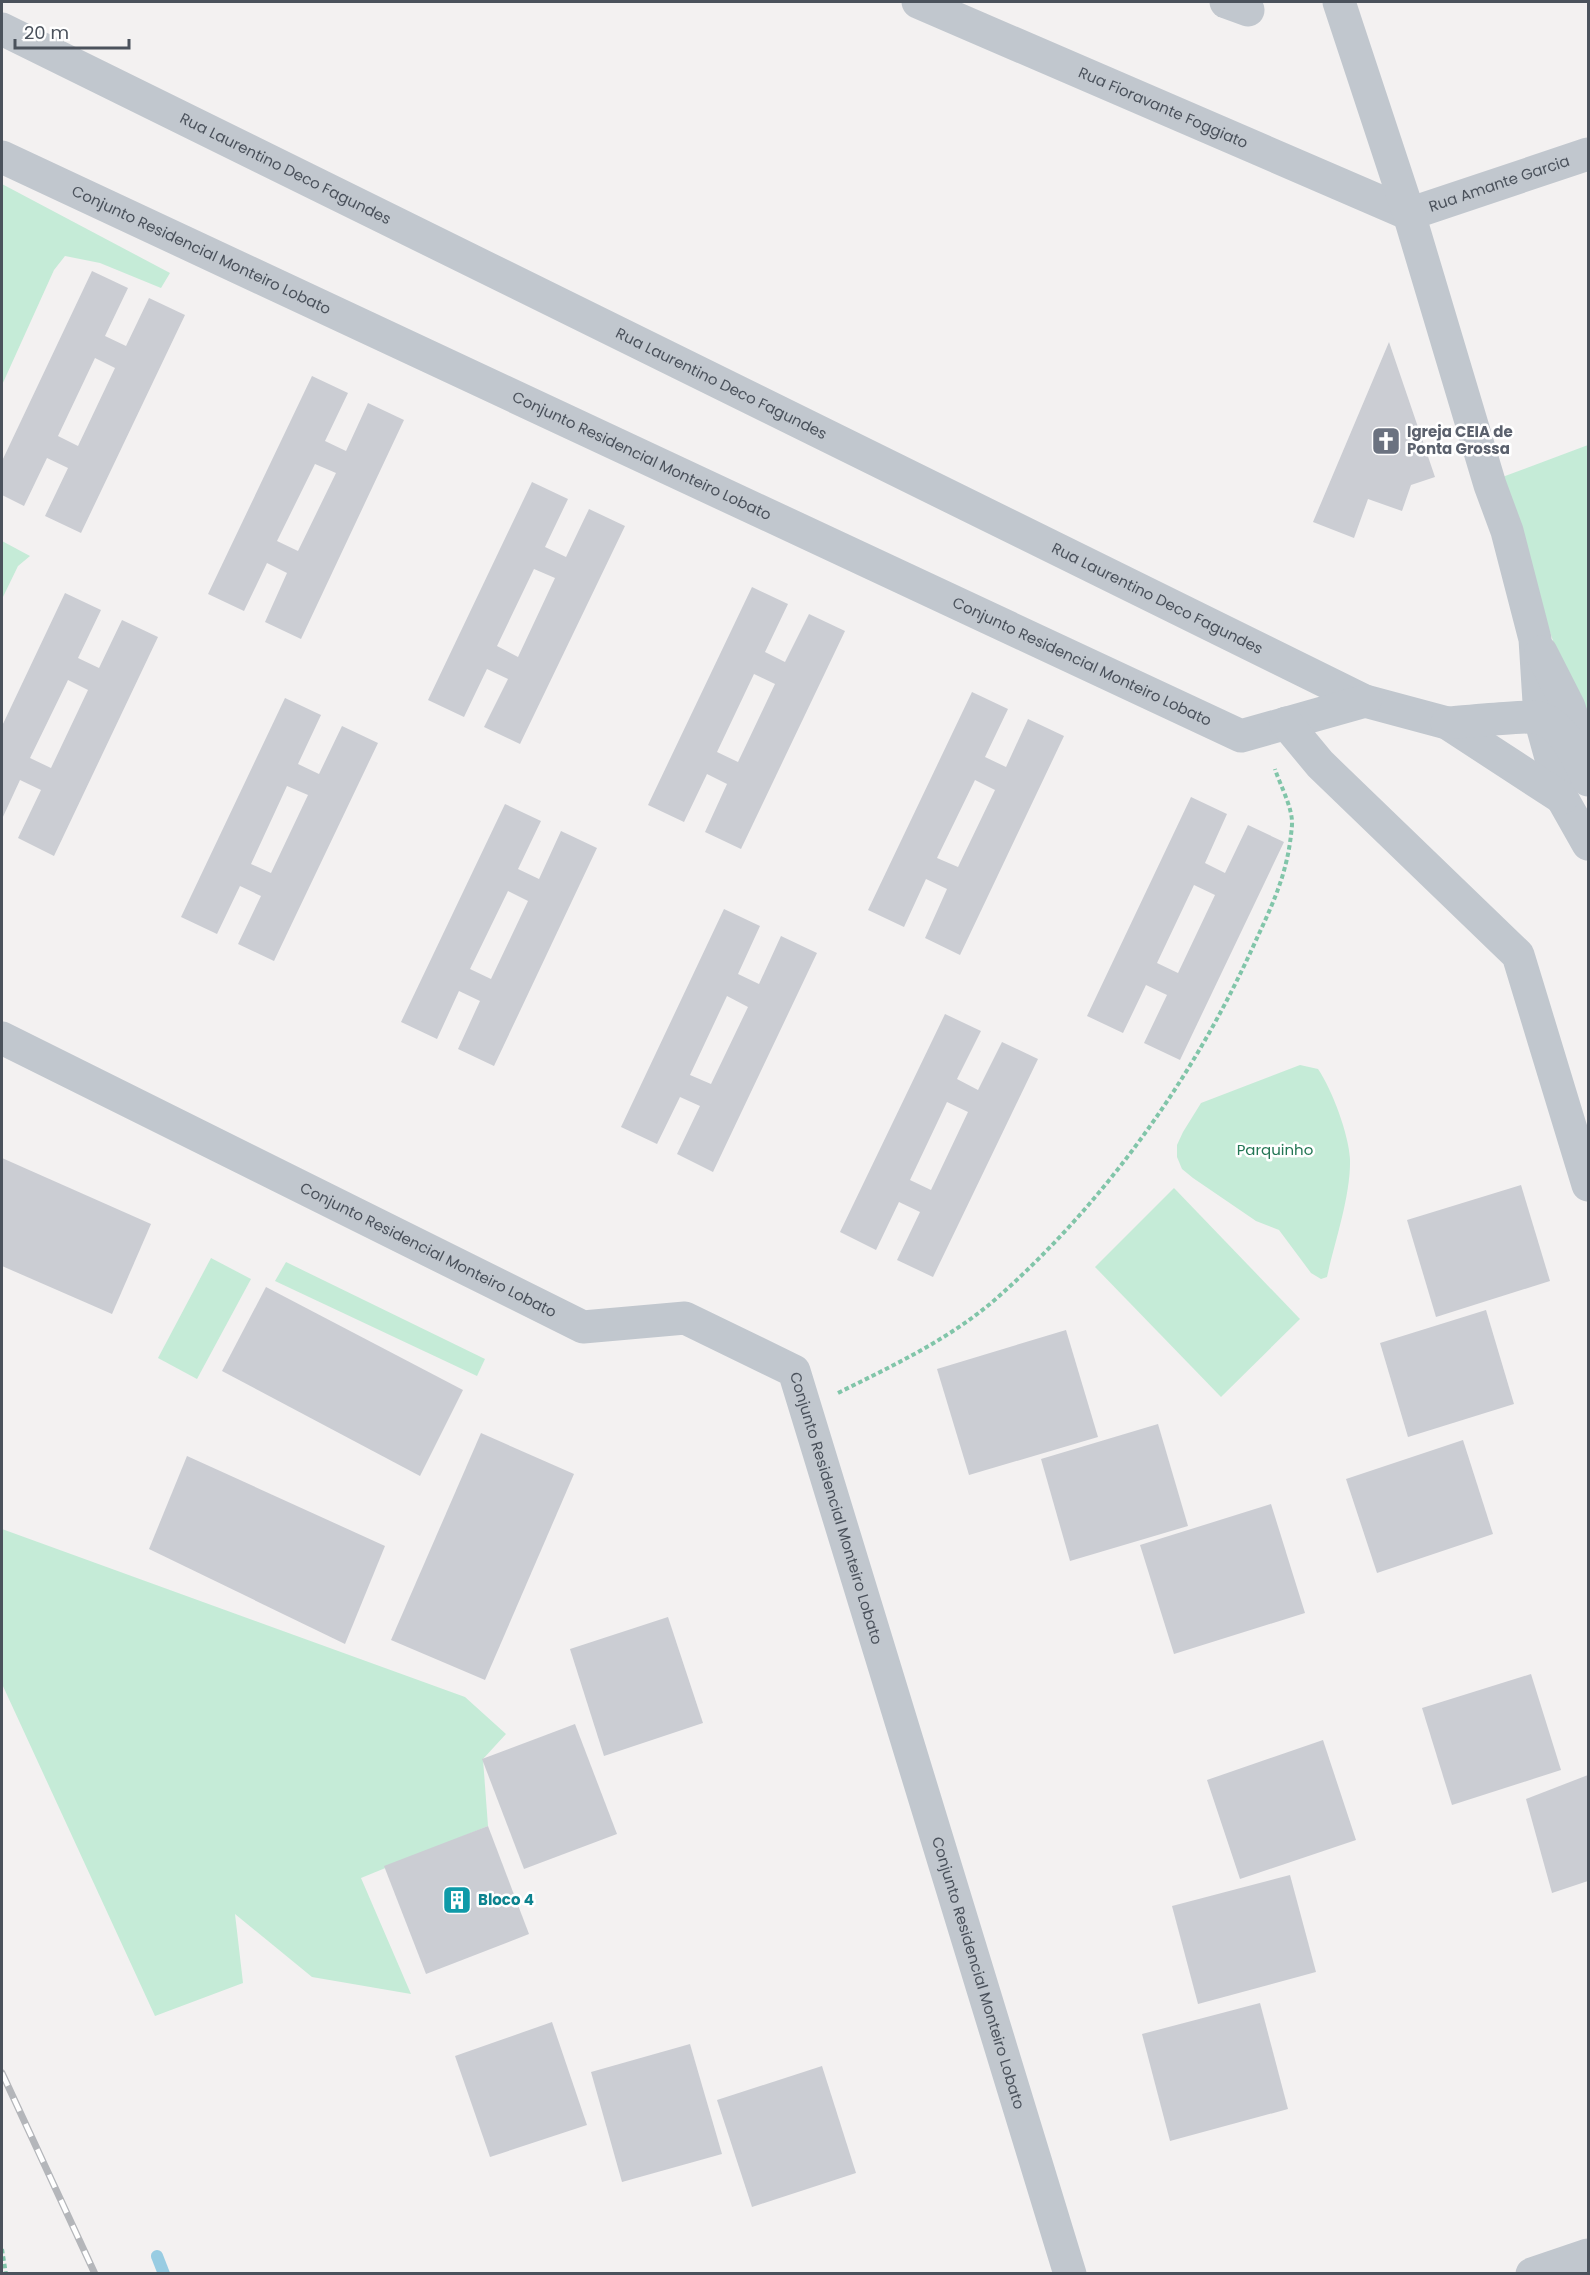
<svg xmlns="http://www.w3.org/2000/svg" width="1590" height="2275" font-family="Poppins,sans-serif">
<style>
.green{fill:#c5ebd7}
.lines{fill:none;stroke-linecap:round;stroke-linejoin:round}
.stream{stroke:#98cce2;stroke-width:12}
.building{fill:#cbcdd3;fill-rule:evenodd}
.path{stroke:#81c5a9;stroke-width:4;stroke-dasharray:4.5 3;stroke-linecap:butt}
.minor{stroke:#c1c7ce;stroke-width:33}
.tertiary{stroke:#c1c7ce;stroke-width:33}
.rail-casing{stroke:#b4b6ba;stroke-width:7}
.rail{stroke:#fff;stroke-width:4.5;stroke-dasharray:14;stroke-linecap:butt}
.labels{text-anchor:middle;stroke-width:5;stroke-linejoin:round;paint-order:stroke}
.street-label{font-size:15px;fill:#4b525c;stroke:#fff}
.worship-label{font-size:15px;font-weight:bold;fill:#5b616d;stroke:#fff;text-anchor:start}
.park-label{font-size:15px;fill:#237654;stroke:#fff}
.culture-label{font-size:15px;font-weight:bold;fill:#0d838f;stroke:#fff;text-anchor:start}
</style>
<rect width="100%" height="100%" fill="#f3f1f1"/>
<!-- green -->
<g class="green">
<polygon points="2,184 170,273 161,288 100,263 65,256 54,270 2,385"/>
<polygon points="1588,445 1588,742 1497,479"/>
<polygon points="2,541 30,556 18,566 2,599"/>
<path d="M1300,1065L1318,1069C1332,1089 1349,1135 1350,1159C1351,1195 1335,1241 1327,1277L1321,1279L1311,1273L1279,1230L1256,1221L1193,1178L1182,1169L1177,1157V1145L1183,1132L1201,1103Z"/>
<polygon points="1174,1188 1300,1319 1221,1397 1095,1267"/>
<polygon points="211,1258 251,1279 197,1379 158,1358"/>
<polygon points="286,1262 485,1359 477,1376 275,1281"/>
<polygon points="2,1529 465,1697 506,1734 483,1759 488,1826 361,1878 411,1994 312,1977 235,1914 243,1983 155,2016 2,1684"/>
</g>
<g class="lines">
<!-- stream -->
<polyline class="stream" points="157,2256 164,2274"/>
</g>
<!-- building -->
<g class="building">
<path d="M92,271L128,288L105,336L126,346L149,298L185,315L81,533L45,516L68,468L47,458L24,506L2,495V461ZM95,358L115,368L78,446L58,436Z"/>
<polygon points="1389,342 1435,477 1411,485 1402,511 1368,499 1354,538 1313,522"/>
<path d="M312,376L348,393L325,441L346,451L368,403L404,420L301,639L265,622L287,573L267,563L244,611L208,594ZM315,464L336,473L298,551L277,541Z"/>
<path d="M532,482L568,499L545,547L566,557L589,509L625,526L520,744L484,727L508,679L487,669L464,717L428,700ZM534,569L555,578L518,657L497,646Z"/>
<path d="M752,587L788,604L765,652L785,662L809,614L845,631L741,849L705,832L727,784L707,774L684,822L648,805ZM754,674L775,684L738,762L717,752Z"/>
<path d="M65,593L101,610L78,658L99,668L122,620L158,637L54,856L18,838L41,790L20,780L2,819V726ZM68,680L88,690L51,768L30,758Z"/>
<path d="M972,692L1008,709L985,757L1006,767L1028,719L1064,736L960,955L925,938L947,889L926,879L904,927L868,910ZM975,780L995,790L958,867L937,858Z"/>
<path d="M285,698L321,715L298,764L319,774L342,726L378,743L274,961L238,944L261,896L240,886L217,934L181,917ZM287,786L308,795L271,873L251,864Z"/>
<path d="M1191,797L1227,814L1205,863L1225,873L1248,825L1284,842L1180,1060L1144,1043L1167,995L1146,985L1123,1033L1087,1016ZM1194,885L1215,895L1178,973L1157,963Z"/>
<path d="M505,804L541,821L518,869L539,879L561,831L597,848L494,1066L458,1049L480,1001L459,991L437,1039L401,1022ZM508,891L528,901L491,979L470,969Z"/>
<path d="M724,909L760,926L738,974L759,984L781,936L817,953L713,1172L677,1154L700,1106L680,1097L657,1144L621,1127ZM727,996L748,1007L711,1084L690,1075Z"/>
<path d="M945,1014L981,1031L957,1079L978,1090L1002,1042L1038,1059L933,1277L897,1260L920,1212L899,1202L876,1250L840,1232ZM947,1102L968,1112L931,1190L910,1180Z"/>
<polygon points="2,1158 151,1224 112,1314 2,1266"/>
<polygon points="1521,1185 1550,1281 1436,1317 1407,1220"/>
<polygon points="266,1287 463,1390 420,1476 222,1371"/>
<polygon points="1486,1310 1514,1404 1408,1437 1380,1343"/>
<polygon points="1066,1330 1098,1437 969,1475 937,1369"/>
<polygon points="1158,1424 1188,1526 1070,1561 1041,1459"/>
<polygon points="481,1433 574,1474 485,1680 391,1640"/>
<polygon points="1463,1440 1493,1534 1377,1573 1346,1479"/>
<polygon points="187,1456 385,1546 345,1644 149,1549"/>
<polygon points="1271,1504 1305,1613 1174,1654 1140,1545"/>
<polygon points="668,1617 703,1723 604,1756 570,1649"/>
<polygon points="1531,1674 1561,1770 1452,1805 1422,1708"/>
<polygon points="575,1724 617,1834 524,1869 482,1759"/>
<polygon points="1323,1740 1356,1840 1240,1879 1207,1780"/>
<polygon points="1588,1775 1588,1881 1552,1893 1526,1799"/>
<polygon points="488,1826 529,1934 426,1974 384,1866"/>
<polygon points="1290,1875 1316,1972 1198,2004 1172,1906"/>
<polygon points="1260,2003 1288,2109 1170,2141 1142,2034"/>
<polygon points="552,2022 587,2125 490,2157 455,2056"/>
<polygon points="690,2044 722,2154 622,2182 591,2072"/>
<polygon points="822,2066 856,2173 752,2207 717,2100"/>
</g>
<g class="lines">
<!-- path -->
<g class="path">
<path d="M838,1393C894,1365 950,1339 997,1298C1105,1202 1192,1080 1252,949C1272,905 1288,875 1292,825C1293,808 1280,785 1275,769"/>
<polyline points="2,2249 6,2274"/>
</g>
<!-- minor -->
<g class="minor">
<path id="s1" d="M918,2L1409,214L1588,154"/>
<polyline points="1226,2 1248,10"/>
<polyline points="1339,2 1409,214 1490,485 1507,531 1535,639 1540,718 1562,798 1588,844"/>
<path id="s2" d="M2,29L1365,701L1447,723L1562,798"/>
<path id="s3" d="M2,157L1241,736L1365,701"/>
<polyline points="1541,652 1569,707 1584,753"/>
<polyline points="1286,723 1320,764 1518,955 1588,1185"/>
<path d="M1447,723C1462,722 1530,715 1540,718C1565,726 1578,759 1588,780"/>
<path id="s4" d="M2,1038L583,1327L685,1318L794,1371L1070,2274"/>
</g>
<!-- tertiary -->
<polyline class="tertiary" points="1532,2274 1588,2255"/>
<!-- rail casing -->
<g class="rail-casing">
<polyline id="rail" points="2,2073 95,2274"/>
</g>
<!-- rail -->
<use href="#rail" class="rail"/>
</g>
<!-- icons -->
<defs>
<g id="church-square" transform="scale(1.5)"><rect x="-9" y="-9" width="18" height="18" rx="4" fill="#6b7280" stroke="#fff"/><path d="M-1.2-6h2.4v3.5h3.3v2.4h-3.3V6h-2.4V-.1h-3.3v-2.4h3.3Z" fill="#fff"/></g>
<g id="building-square" transform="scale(1.5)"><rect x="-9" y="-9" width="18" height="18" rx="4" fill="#0f9aa8" stroke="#fff"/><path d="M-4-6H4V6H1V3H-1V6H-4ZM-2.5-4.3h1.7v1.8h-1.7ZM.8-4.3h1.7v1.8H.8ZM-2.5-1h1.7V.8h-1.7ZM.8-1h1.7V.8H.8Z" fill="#fff"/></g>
</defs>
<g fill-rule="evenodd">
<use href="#church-square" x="1386" y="441"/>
<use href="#building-square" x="457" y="1900"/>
</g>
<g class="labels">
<!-- street labels -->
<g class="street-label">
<text dy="5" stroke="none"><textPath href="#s1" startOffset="267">Rua Fioravante Foggiato</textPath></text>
<text dy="5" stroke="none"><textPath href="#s2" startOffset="316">Rua Laurentino Deco Fagundes</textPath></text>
<text dy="5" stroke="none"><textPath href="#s1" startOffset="630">Rua Amante Garcia</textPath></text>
<text dy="5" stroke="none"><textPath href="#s3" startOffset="220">Conjunto Residencial Monteiro Lobato</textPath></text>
<text dy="5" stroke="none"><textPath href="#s2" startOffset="802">Rua Laurentino Deco Fagundes</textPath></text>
<text dy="5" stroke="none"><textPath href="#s3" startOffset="706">Conjunto Residencial Monteiro Lobato</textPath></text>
<text dy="5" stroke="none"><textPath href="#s2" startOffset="1288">Rua Laurentino Deco Fagundes</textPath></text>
<text dy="5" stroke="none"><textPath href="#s3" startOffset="1192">Conjunto Residencial Monteiro Lobato</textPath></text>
<text dy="5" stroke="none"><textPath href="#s4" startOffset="476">Conjunto Residencial Monteiro Lobato</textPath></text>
<text dy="5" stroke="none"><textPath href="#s4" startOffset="1016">Conjunto Residencial Monteiro Lobato</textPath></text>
<text dy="5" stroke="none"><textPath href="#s4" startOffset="1502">Conjunto Residencial Monteiro Lobato</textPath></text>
</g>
<!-- worship labels -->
<g class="worship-label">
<text x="1407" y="437">Igreja CEIA de<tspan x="1407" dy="17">Ponta Grossa</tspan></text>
</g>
<!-- park labels -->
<g class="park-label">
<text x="1275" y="1155">Parquinho</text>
</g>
<!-- culture labels -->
<g class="culture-label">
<text x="478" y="1905">Bloco 4</text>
</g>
</g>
<!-- border -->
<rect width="1590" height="2275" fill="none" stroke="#4b525c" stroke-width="6"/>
<!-- scale -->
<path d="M15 39v9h114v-9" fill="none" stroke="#4b525c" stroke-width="3"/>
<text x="24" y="39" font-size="18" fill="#4b525c" stroke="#ffffff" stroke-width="4.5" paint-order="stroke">20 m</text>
</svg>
